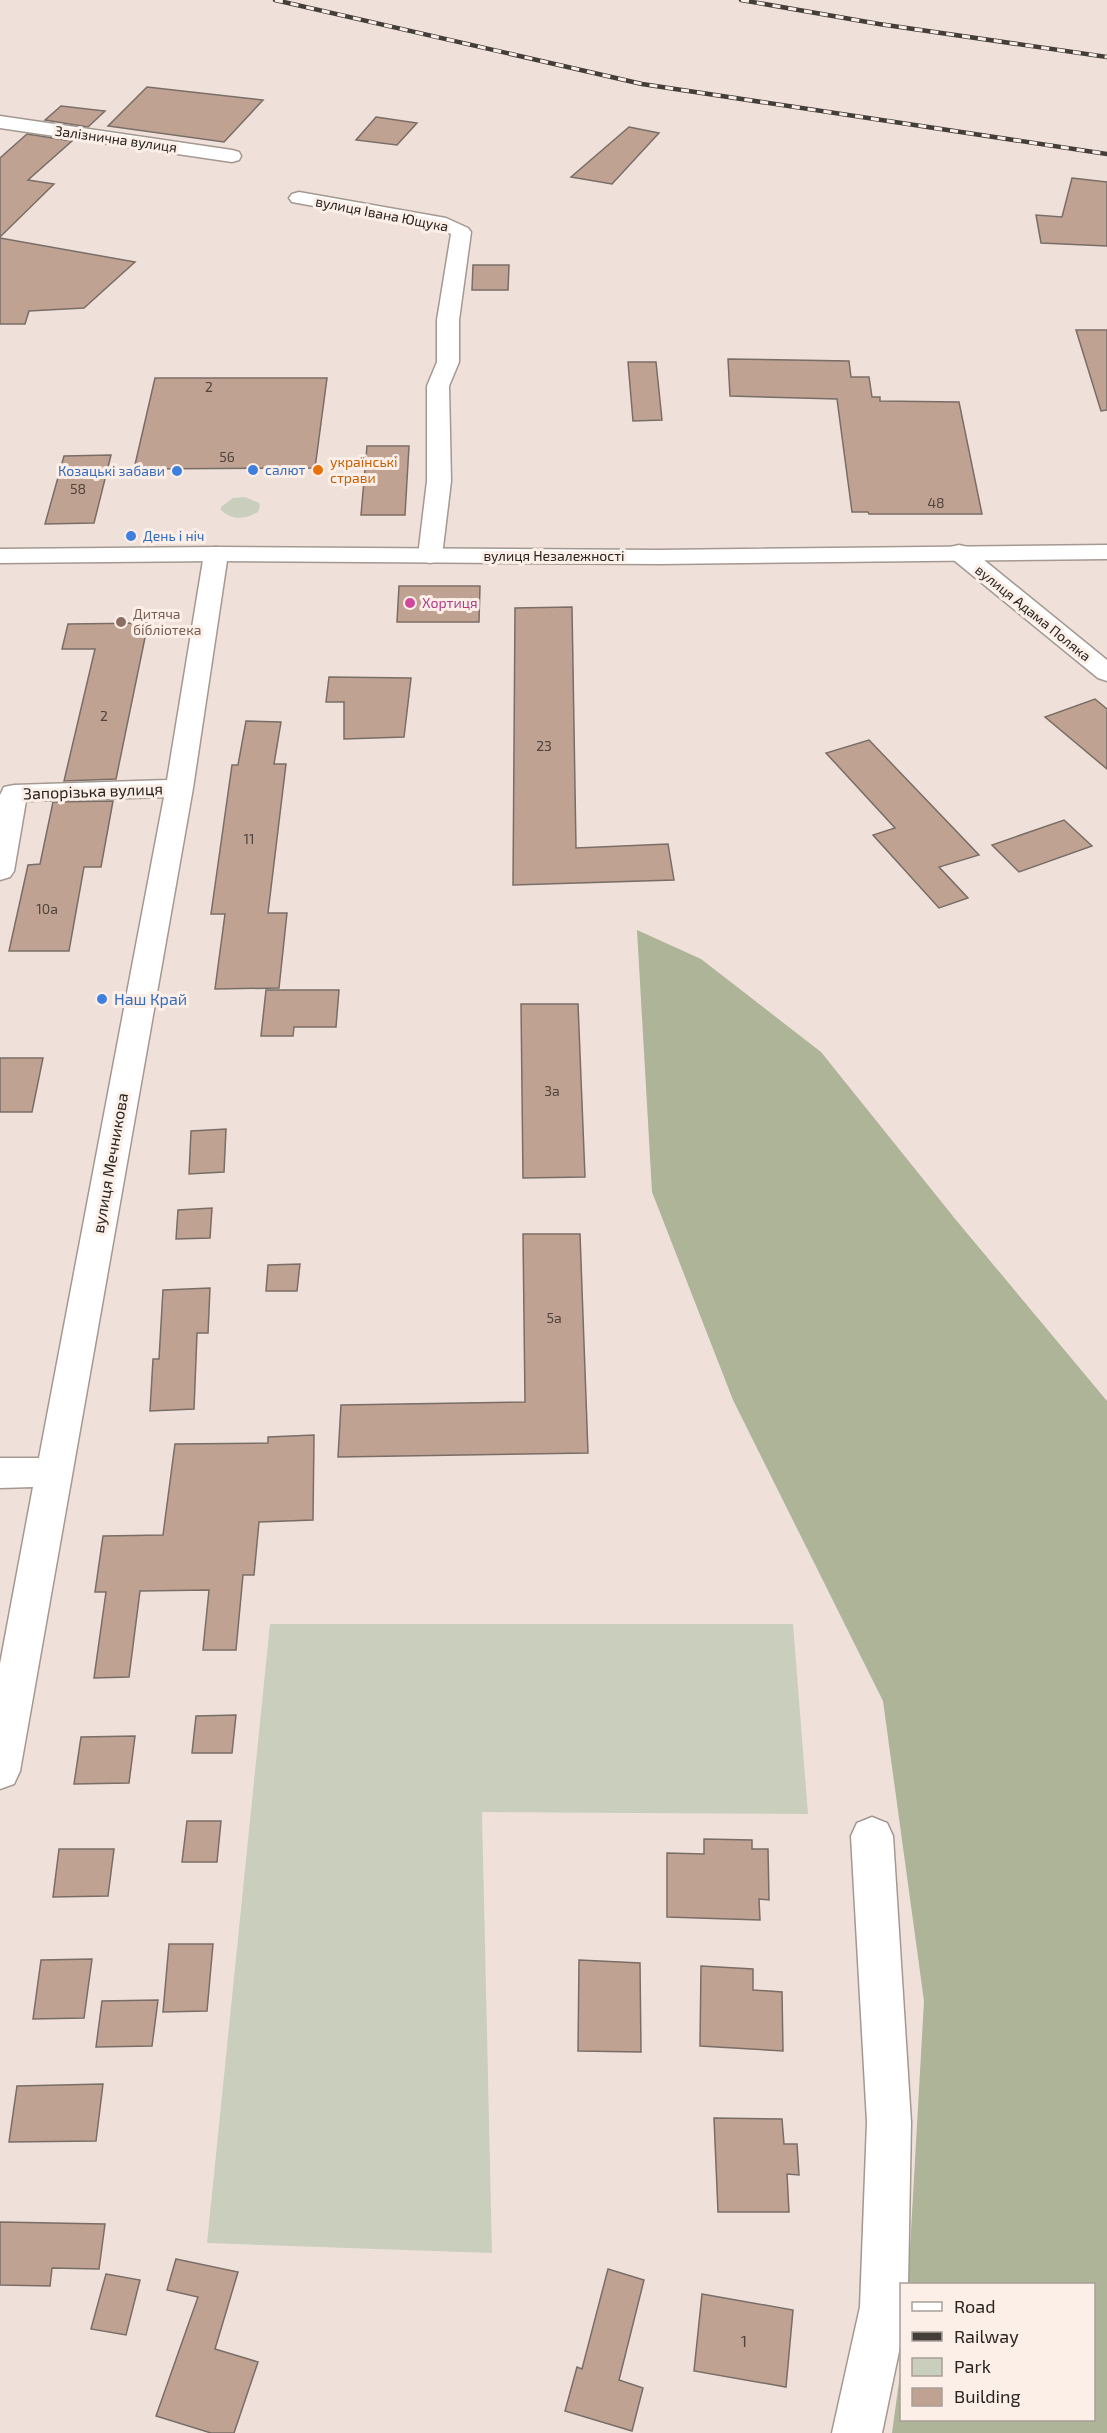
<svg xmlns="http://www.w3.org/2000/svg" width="1107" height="2433" font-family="'Exo 2',sans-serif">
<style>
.green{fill:#c9cfbc}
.forest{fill:#adb497}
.building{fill:#c0a292;stroke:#796d67;stroke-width:1.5}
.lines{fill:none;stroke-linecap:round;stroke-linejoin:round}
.minor-casing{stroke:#a49891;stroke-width:3}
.major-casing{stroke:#a49891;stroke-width:3}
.minor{fill:#fff;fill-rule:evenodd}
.major{fill:#fff;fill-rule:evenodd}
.rail-casing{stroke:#443e3a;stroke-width:4.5}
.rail{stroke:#fcefe8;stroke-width:3;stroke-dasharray:8;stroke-linecap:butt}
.shop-dot{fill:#3f7fe0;stroke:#fcefe8;stroke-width:2}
.food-dot{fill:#e8710a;stroke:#fcefe8;stroke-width:2}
.hotel-dot{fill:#d1479c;stroke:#fcefe8;stroke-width:2}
.education-dot{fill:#8d6e63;stroke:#fcefe8;stroke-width:2}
.labels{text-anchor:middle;stroke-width:6;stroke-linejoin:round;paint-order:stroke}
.far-street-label{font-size:14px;fill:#292421;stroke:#fcefe8}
.number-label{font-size:14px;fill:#4f443d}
.far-food-label{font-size:14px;fill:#c56008;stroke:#fcefe8;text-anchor:start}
.far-shop-label{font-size:14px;fill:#366cbe;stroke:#fcefe8;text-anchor:start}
.far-hotel-label{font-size:14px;fill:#b23c85;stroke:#fcefe8;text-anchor:start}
.far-education-label{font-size:14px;fill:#785e54;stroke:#fcefe8;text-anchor:start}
.street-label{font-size:16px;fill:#292421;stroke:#fcefe8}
.shop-label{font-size:16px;fill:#366cbe;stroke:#fcefe8;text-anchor:start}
.near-number-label{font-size:16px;fill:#4f443d}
</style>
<rect width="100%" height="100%" fill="#efe1da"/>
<!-- green -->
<g class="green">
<path d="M245,497L259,503L260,506L258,512C246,519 232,521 221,510V507L233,498Z"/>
<polygon points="270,1624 793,1624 808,1814 482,1812 492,2253 207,2243"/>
</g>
<!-- forest -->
<polygon class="forest" points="637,930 701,959 821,1052 956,1220 1107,1401 1107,2433 892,2433 901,2367 902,2420 1094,2420 1094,2284 908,2284 924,2001 883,1701 733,1400 652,1192"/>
<!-- building -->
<g class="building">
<polygon points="147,87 263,100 224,142 108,126"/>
<polygon points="61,106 105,111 88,127 45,120"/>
<polygon points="376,117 417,123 397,145 356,140"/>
<polygon points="629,127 659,133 612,184 571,177"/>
<polygon points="27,134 72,141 28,180 54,184 0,237 0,158"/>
<polygon points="1072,178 1107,182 1107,246 1041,243 1036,215 1062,217"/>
<polygon points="0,238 135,262 84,308 29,311 25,324 0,324"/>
<polygon points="473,265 509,265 508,290 472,290"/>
<polygon points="1076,330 1107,330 1107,410 1101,411"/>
<polygon points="728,359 849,361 851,377 869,377 872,397 880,397 880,401 959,402 982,514 869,514 868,512 852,512 837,399 730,396"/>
<polygon points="628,362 656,362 662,420 633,421"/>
<polygon points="155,378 327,378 315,468 134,469"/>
<polygon points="367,446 409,446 405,515 361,515"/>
<polygon points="111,455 94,523 45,524 64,456"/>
<polygon points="399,586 480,586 479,622 397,622"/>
<polygon points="572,607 576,848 668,844 674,880 513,885 515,608"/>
<polygon points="148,623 116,779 64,781 95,649 62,649 68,624"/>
<polygon points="329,677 411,678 404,737 344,739 344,702 326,702"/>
<polygon points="1095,699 1107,709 1107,769 1045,717"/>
<polygon points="246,721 281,722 274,764 286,764 268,913 287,913 279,988 215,989 225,914 211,914 232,765 238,765"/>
<polygon points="869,740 979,855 939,867 968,898 939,908 873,835 895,828 826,753"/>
<polygon points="113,801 101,867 84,867 69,951 9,951 28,865 40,864 53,802"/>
<polygon points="1064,820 1092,846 1019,872 992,845"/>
<polygon points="266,990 339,990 336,1027 294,1027 293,1036 261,1036"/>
<polygon points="521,1004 578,1004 585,1177 523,1178"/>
<polygon points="0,1058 43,1058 32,1112 0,1112"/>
<polygon points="226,1129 224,1172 189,1174 191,1131"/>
<polygon points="212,1208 210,1238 176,1239 178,1210"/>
<polygon points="523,1234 580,1234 588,1453 338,1457 341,1405 525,1402"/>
<polygon points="300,1264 297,1291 266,1291 268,1265"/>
<polygon points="210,1288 208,1333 197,1333 194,1409 150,1411 153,1359 159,1359 163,1290"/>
<polygon points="314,1435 313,1520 259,1522 254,1575 243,1575 236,1650 203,1650 209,1590 140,1591 129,1677 94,1678 106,1592 95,1592 103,1536 163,1535 175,1444 268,1443 268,1437"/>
<polygon points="236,1715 232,1753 192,1753 196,1716"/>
<polygon points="135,1736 129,1783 74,1784 81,1737"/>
<polygon points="187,1821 221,1821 217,1862 182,1862"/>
<polygon points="704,1839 752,1840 752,1849 768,1849 769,1900 759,1899 760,1920 667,1917 667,1853 704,1854"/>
<polygon points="59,1849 114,1849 108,1896 53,1897"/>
<polygon points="169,1944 213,1944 207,2011 163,2012"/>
<polygon points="92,1959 84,2018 33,2019 41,1960"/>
<polygon points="579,1960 640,1963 641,2052 578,2051"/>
<polygon points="701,1966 753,1969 753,1990 782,1992 783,2051 700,2046"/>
<polygon points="158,2000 152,2046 96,2047 102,2001"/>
<polygon points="103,2084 96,2141 9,2142 17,2086"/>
<polygon points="714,2118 782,2119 784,2144 797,2144 799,2175 787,2174 789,2212 718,2212"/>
<polygon points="0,2222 105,2224 99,2269 52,2268 50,2286 0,2285"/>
<polygon points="176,2259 238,2272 215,2349 258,2362 234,2433 211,2433 156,2416 198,2297 167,2290"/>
<polygon points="608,2269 644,2280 619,2380 643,2388 632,2431 565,2411 577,2367 582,2369"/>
<polygon points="106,2274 140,2280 126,2335 91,2329"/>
<polygon points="702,2294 793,2310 786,2387 694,2371"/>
</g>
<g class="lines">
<!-- minor casing -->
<g class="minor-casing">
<g id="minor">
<polygon points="0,116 232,150 239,152 241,156 239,160 232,162 0,128"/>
<polygon points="299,192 446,218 468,228 471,232 459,320 459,362 449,386 451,481 442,556 439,561 430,563 421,561 418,556 427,481 427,386 437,362 437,320 451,234 440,229 292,202 289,198 292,194"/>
<polygon points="959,545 968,547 1107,660 1107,681 1098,678 950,557 947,552 950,547"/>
<polygon points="216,547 225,549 228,554 193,788 20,1771 14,1784 0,1789 0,1664 33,1487 0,1488 0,1458 39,1458 164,797 26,801 14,871 10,877 0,880 0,795 4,787 14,785 167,780 204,554 207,549"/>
<polygon points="872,1817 887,1823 893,1836 911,2122 908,2284 902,2284 902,2337 882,2433 832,2433 860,2307 867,2122 851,1836 857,1823"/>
</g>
</g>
<!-- major casing -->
<g class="major-casing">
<polygon id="major" points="1107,545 1107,559 659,564 216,561 0,563 0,549 216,547 659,550"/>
</g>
<!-- minor -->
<use href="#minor" class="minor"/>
<!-- major -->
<use href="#major" class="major"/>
<!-- rail casing -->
<g class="rail-casing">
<g id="rail">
<polyline points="275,0 642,84 1107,154"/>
<polyline points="741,0 879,24 1107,57"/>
</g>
</g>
<!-- rail -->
<use href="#rail" class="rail"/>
</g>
<!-- markers -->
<g class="shop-dot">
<circle cx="253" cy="470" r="6"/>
<circle cx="177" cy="471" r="6"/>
<circle cx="131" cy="536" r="6"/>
<circle cx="102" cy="999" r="6"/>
</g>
<circle class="food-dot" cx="318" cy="470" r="6"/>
<circle class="hotel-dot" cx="410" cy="603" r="6"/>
<circle class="education-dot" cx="121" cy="622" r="6"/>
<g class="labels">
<!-- far-street labels -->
<g class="far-street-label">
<text transform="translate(116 139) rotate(8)" y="5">Залізнична вулиця</text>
<text transform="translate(382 214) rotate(11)" y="5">вулиця Івана Ющука</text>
<text x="554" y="561">вулиця Незалежності</text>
<text transform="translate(1033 613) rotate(39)" y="5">вулиця Адама Поляка</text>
</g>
<!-- number labels -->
<g class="number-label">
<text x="209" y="392">2</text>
<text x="227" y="462">56</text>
<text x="78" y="494">58</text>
<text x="936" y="508">48</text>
<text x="104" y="721">2</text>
<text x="544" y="751">23</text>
<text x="249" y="844">11</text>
<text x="47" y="914">10а</text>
<text x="552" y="1096">3а</text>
<text x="554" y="1323">5а</text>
</g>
<!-- far-food labels -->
<g class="far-food-label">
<text x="330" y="467">українські<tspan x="330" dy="16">страви</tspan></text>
</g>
<!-- far-shop labels -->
<g class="far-shop-label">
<text x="265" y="475">салют</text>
<text x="165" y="476" text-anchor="end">Козацькі забави</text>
<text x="143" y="541">День і ніч</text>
</g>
<!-- far-hotel labels -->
<g class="far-hotel-label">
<text x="422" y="608">Хортиця</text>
</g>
<!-- far-education labels -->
<g class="far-education-label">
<text x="133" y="619">Дитяча<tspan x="133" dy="16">бібліотека</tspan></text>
</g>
<!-- street labels -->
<g class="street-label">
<text transform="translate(93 791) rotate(-2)" y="6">Запорізька вулиця</text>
<text transform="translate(110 1163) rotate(-80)" y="6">вулиця Мечникова</text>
</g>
<!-- shop labels -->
<g class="shop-label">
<text x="114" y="1005">Наш Край</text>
</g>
<!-- near-number labels -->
<g class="near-number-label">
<text x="744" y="2347">1</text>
</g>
</g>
<!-- legend -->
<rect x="900" y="2283" width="195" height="138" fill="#fcefe8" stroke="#a89e98" stroke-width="1.5"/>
<rect x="912" y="2302" width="30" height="9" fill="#ffffff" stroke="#a89e98" stroke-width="1.5"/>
<text x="954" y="2313" font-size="18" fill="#292421">Road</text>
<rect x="912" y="2332" width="30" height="9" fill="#443e3a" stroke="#a89e98" stroke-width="1.5"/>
<text x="954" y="2343" font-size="18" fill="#292421">Railway</text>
<rect x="912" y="2358" width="30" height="18" fill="#c9cfbc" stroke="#a89e98" stroke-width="1.5"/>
<text x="954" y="2373" font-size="18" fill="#292421">Park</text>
<rect x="912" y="2388" width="30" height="18" fill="#c0a292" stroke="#a89e98" stroke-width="1.5"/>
<text x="954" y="2403" font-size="18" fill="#292421">Building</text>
</svg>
